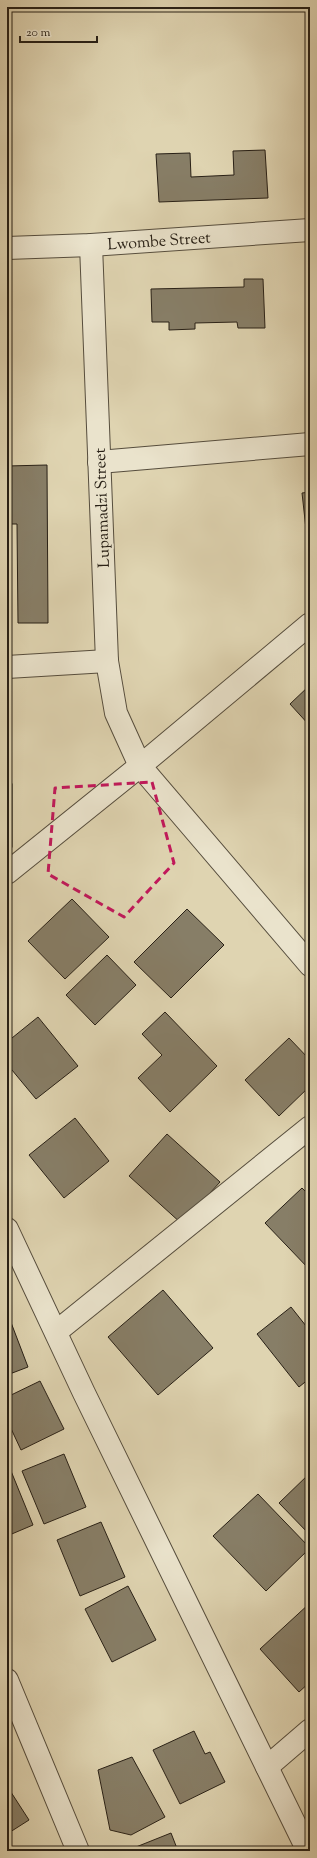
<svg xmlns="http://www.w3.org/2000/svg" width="317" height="1858" font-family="'Sorts Mill Goudy',serif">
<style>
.building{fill:#877e67;stroke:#282016}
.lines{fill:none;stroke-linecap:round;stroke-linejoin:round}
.street-casing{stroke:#564d3d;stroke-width:24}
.street{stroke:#eae3cc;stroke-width:22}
.marked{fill:none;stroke:#c2185b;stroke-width:3;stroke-dasharray:8 5;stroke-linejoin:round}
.labels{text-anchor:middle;stroke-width:4;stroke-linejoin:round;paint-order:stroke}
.street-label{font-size:16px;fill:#282016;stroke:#eae3cc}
</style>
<rect width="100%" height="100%" fill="#dfd4b1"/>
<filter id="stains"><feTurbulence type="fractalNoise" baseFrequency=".005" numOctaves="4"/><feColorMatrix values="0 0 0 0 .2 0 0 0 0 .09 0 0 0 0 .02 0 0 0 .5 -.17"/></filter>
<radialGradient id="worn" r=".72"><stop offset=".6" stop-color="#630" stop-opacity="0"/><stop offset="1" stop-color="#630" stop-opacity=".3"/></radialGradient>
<!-- building -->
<g class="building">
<polygon points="10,45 11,120 7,120 7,46"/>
<polygon points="265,150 268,198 159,202 156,154 190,153 191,177 234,175 233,151"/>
<polygon points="244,279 263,279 265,328 238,328 237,322 195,323 195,329 169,330 169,322 152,322 151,289 244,287"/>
<polygon points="47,465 48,623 18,623 17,524 7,524 7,466"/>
<polygon points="310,492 310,538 307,538 302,493"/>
<polygon points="310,685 310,726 290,704"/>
<rect x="7" y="784" width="5" height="63"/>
<polygon points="72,899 109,937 65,979 28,941"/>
<polygon points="187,909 224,945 171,998 134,962"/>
<polygon points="107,955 136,985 95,1025 66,995"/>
<polygon points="165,1012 217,1066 170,1112 138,1078 162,1055 142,1034"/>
<polygon points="38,1017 78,1066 36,1099 7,1064 7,1042"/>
<polygon points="289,1038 310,1060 310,1086 279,1116 245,1080"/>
<polygon points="75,1118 109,1161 64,1198 29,1155"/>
<polygon points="167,1134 220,1182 182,1224 129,1176"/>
<polygon points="302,1188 310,1196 310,1270 265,1223"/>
<polygon points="163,1290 213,1348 158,1395 108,1337"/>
<polygon points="291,1307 310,1331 310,1378 299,1387 257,1334"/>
<polygon points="7,1312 28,1367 7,1375"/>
<polygon points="40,1381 64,1429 21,1450 7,1420 7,1397"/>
<polygon points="64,1454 86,1507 44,1524 22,1471"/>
<polygon points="11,1471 33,1525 7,1536 7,1472"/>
<polygon points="310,1473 310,1535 279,1503"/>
<polygon points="258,1494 310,1548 266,1591 213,1536"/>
<polygon points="101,1522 125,1577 80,1596 57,1540"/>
<polygon points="128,1586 156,1640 112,1662 85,1609"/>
<polygon points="310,1603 310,1682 299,1692 260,1649"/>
<polygon points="194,1731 205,1754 210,1752 225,1782 180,1804 153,1750"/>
<polygon points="132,1757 165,1817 131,1835 110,1830 98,1770"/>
<polygon points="7,1786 29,1820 7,1834"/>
<polygon points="171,1833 178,1851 126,1851"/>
</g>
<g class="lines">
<!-- street casing -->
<g class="street-casing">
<g id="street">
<polyline points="91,245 107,661 116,713 140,766 310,965"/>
<polyline points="7,248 91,245 310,230"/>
<polyline points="99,462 310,444"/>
<polyline points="7,667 107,661"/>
<polyline points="7,873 140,766 310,624"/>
<polyline points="7,1229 84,1393 308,1851"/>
<polyline points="56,1332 310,1127"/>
<polyline points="7,1680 78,1851"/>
<polyline points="267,1767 310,1730"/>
</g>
</g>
<!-- street -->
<use href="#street" class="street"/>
</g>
<!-- marked area -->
<path class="marked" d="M152,782L174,863L124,917L48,874L55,788Z"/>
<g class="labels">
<!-- street labels -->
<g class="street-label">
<text transform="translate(159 240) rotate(-4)" y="6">Lwombe Street</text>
<text transform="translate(101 508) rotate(-92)" y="6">Lupamadzi Street</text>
</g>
</g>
<!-- margin -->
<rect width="317" height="1858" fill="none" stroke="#dfd4b1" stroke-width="24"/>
<rect x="8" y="8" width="301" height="1842" fill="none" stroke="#282016" stroke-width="2"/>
<rect x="12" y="12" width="293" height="1834" fill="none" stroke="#282016"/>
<!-- scale -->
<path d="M20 36v6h77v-6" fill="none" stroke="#282016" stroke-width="2"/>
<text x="26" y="36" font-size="12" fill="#282016" stroke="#eae3cc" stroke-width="3" paint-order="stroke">20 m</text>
<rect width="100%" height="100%" filter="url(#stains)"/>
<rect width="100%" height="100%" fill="url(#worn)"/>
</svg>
